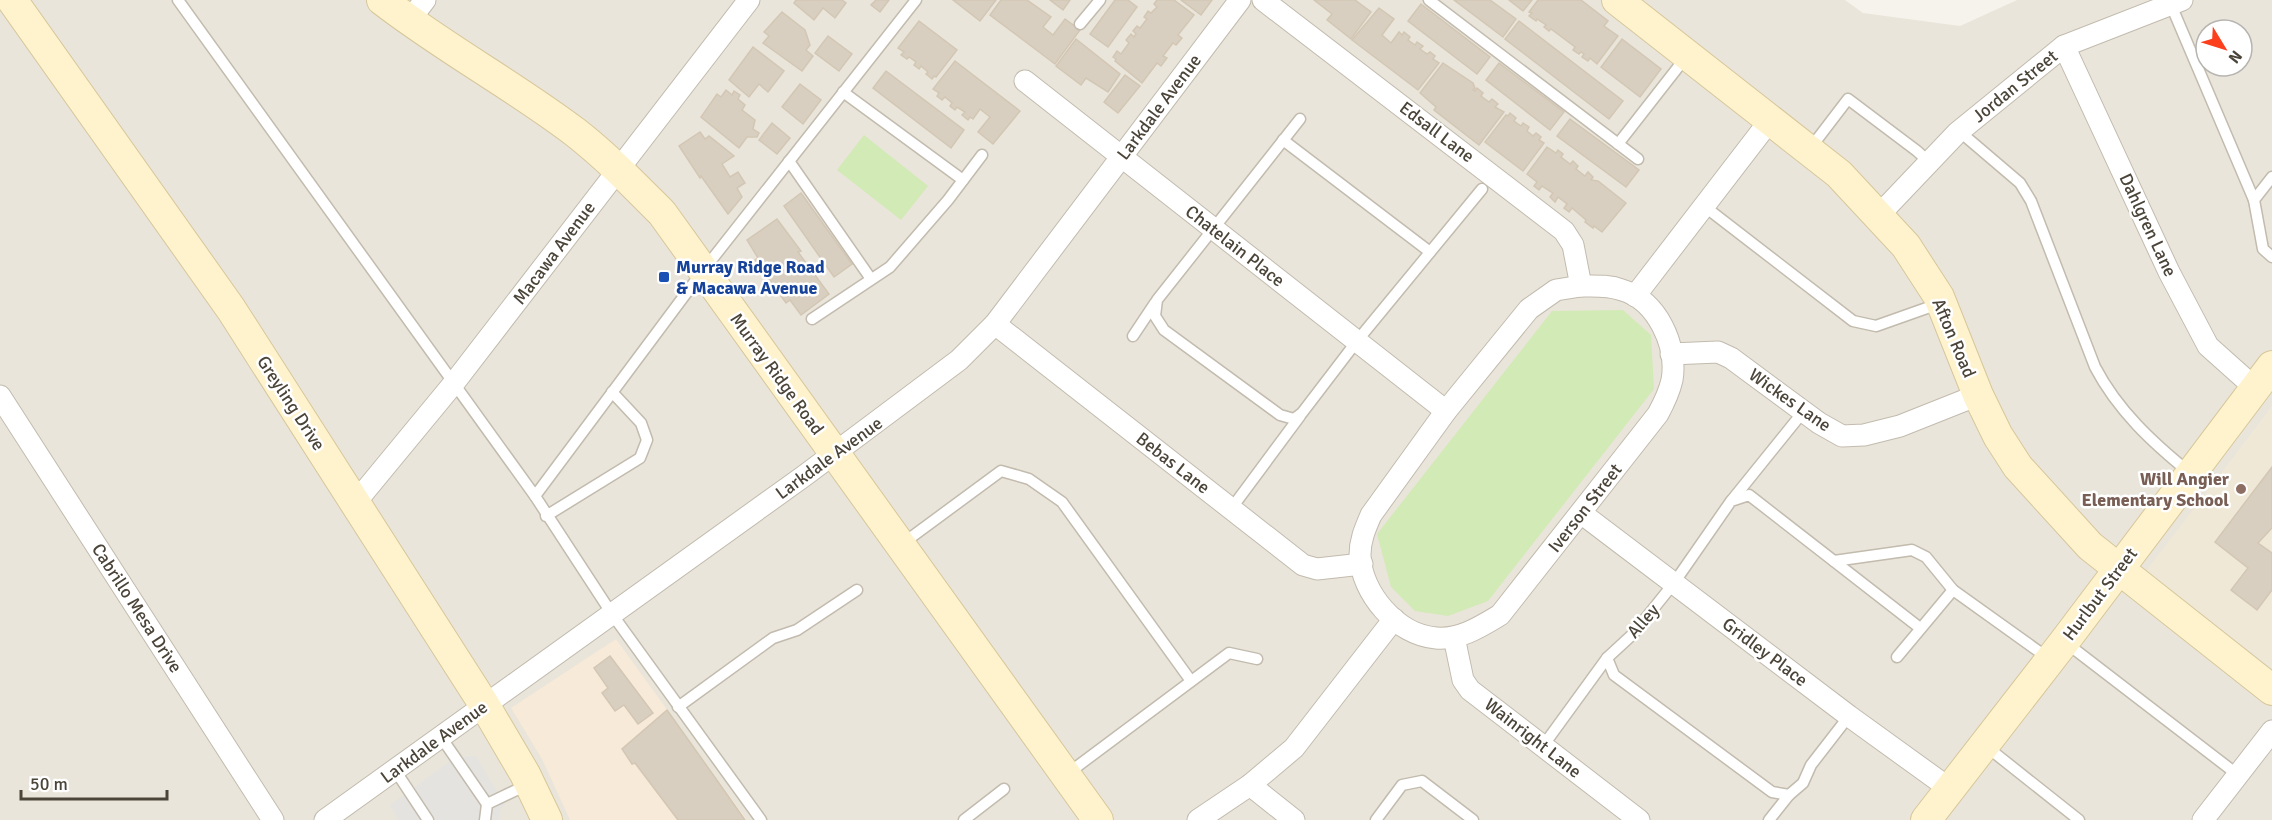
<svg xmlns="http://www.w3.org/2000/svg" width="2272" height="820" font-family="Signika,sans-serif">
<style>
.residential{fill:#eae5da;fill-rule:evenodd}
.commercial{fill:#f7ead8}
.education{fill:#efe8d6}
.green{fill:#d2eab5}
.parking{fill:#e5e3e0}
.building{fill:#d8cfc1;stroke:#d3c7b4;stroke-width:1.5}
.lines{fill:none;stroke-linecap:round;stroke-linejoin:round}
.lane-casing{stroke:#c2bbae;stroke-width:13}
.street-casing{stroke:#c2bbae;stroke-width:23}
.secondary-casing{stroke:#d6c79b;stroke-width:32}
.lane{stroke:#fff;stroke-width:10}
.street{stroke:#fff;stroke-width:21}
.secondary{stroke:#fff3cd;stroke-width:30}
.transit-dot{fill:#1a4fb4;stroke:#fff;stroke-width:2}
.education-dot{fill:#8d6e63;stroke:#fff;stroke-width:2}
.labels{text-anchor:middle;stroke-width:5;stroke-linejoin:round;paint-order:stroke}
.street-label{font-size:18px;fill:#4b4439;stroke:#fff}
.transit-label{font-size:18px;font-weight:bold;fill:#164399;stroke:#fff;text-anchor:start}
.education-label{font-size:18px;font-weight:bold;fill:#785e54;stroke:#fff;text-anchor:end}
</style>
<rect width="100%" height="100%" fill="#f6f3ec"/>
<!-- residential -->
<path class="residential" d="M0,0H1845L1863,13L1960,26L2017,0H2272V407L2147,571L2272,668V820H0ZM2206,30H2242V66H2206Z"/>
<!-- commercial -->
<polygon class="commercial" points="616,639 747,820 570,820 542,759 511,708"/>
<!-- education -->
<polygon class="education" points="2272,407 2272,668 2146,571"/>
<!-- green -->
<g class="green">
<polygon points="864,135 928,186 901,220 837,170"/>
<polygon points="1623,310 1651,335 1654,389 1488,601 1448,616 1415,611 1391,587 1377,534 1552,311"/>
</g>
<!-- parking -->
<polygon class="parking" points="476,756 505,805 500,809 499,820 398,820 390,805 456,757"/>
<!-- building -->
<g class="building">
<polygon points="796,0 842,0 846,3 835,18 823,8 814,20 794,3"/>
<polygon points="876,0 889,0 880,12 871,5"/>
<polygon points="953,0 996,0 980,21"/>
<polygon points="1001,0 1027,0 1051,17 1043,27 1053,35 1065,19 1080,30 1055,64 990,15"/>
<polygon points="1050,0 1070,0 1063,10"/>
<polygon points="1115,0 1128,0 1137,7 1108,47 1090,34"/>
<polygon points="1157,0 1174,0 1194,15 1178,35 1182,38 1176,45 1173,43 1163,56 1167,58 1161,66 1157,63 1142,83 1115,61 1116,59 1113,57 1117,51 1121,54 1129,43 1126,40 1131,34 1134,37 1136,34 1133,31 1137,26 1140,28 1147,19 1144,17 1148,11 1151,13 1157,7 1154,4"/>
<polygon points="1181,0 1212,0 1201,15"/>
<polygon points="1314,0 1355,0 1371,12 1351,39 1327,20 1332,14"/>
<polygon points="1454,0 1490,0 1516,19 1503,37"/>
<polygon points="1509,0 1532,0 1523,11"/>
<polygon points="1538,0 1581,0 1608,21 1604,26 1618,36 1597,64 1590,58 1588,61 1582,57 1584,54 1581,52 1579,54 1573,50 1575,47 1551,29 1549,31 1544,27 1546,25 1537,19 1536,21 1529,16 1532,13 1529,12"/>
<polygon points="1421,4 1490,57 1477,74 1408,21"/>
<polygon points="1379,8 1394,19 1382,35 1391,43 1399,32 1402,35 1404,32 1410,37 1408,40 1415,45 1417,42 1423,46 1420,49 1427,54 1430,52 1435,56 1433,59 1439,63 1418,90 1352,40"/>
<polygon points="782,12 805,30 810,45 806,50 813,56 802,71 763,43 769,36 764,32"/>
<polygon points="919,21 957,50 936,77 934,76 932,79 926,74 928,72 921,66 919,69 914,65 916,62 909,57 907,59 901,55 904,52 898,48"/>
<polygon points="1519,21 1623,101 1609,119 1505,39"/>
<polygon points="828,36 852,54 839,71 815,53"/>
<polygon points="1076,39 1120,74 1108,92 1086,78 1081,85 1056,66"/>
<polygon points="1622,39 1661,69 1640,97 1601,67"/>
<polygon points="753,47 784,71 768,92 759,84 749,97 729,80"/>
<polygon points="955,61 1020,111 993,144 978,132 990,117 980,109 973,119 970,117 968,120 962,115 965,112 957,107 955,110 950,106 952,103 945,97 942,100 937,96 939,93 933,89"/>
<polygon points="1443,63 1473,83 1475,88 1473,90 1475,91 1477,88 1483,93 1481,96 1489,102 1492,99 1498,104 1495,107 1504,112 1479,145 1434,110 1436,107 1420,93"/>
<polygon points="1499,63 1564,112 1550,130 1486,80"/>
<polygon points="886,71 964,130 951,148 873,88"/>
<polygon points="1125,75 1140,86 1118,113 1104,102"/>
<polygon points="800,84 821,100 803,124 782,107"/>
<polygon points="726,90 732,95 734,91 740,95 738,99 745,105 742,110 755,120 753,129 759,133 757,137 747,137 739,148 701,117 717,94 721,97"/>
<polygon points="1510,113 1516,118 1514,121 1521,126 1523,123 1529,127 1527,131 1533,136 1536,133 1541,137 1539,140 1544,143 1523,171 1485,142 1506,115 1508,116"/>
<polygon points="1570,119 1639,170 1626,187 1557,136"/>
<polygon points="772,123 790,138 777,154 759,140"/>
<polygon points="700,132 705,139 709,136 734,156 722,164 730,177 738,172 745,183 737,188 742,197 728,214 701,176 700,178 679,146"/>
<polygon points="1547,147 1556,153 1558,150 1563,154 1561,157 1570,164 1573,161 1578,166 1576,169 1585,176 1588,172 1593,177 1591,180 1598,181 1626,203 1602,232 1594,226 1593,228 1585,222 1586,220 1572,208 1569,212 1564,208 1567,204 1558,197 1555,202 1550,197 1553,193 1542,186 1539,190 1534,186 1537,182 1527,174"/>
<polygon points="801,193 852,264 834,277 784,206"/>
<polygon points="777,219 801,251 798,252 829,294 801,315 790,300 786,303 755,260 758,258 747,240"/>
<polygon points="2272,467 2272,528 2258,543 2272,553 2272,590 2257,610 2231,590 2248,568 2215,542"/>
<polygon points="610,656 653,713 638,724 624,705 615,711 602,693 608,688 594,668"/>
<polygon points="667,710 714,776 745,820 678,820 635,763 632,764 622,749"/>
</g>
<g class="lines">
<!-- lane casing -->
<g class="lane-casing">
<g id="lane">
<polyline points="178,0 535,496 612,614 761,820"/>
<polyline points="1429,0 1638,159"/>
<polyline points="2171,5 2254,200"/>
<polyline points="1080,24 1100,0"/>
<polyline points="843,92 963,180"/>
<polyline points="1300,119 1157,300 1155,316 1164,330 1280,415 1294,419 1302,413 1357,341 1482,189"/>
<path d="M1959,131L2020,183L2031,201L2095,367C2118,411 2153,443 2190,473"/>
<polyline points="1283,140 1430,252"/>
<polyline points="1618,144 1686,57"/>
<polyline points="1809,150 1848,99 1917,151 1930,163"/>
<polyline points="789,161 871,279"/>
<polyline points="2272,177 2254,200 2263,249 2272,257"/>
<polyline points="1704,206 1853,321 1876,326 1941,303"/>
<polyline points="812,319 890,267 948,200 982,155"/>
<polyline points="1133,336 1155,303"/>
<polyline points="535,496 702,272 916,0"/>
<polyline points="1732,500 1803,412"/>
<polyline points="1231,509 1300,416"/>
<polyline points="546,516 640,458 647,440 641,423 612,392"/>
<polyline points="902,544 1001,471 1029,479 1062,502 1191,681"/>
<polyline points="1834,561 1912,550 1926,557 1953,590 2048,658"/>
<polyline points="2065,642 2238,775"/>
<polyline points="1897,657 1953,590"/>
<polyline points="678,707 773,638 797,630 857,590"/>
<polyline points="1849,716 1811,765 1803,783 1789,795 1772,792 1614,675 1607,658 1633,634 1674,583 1731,501 1749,495 1920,628"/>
<polyline points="441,737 487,804"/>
<polyline points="1543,746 1607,658"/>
<polyline points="1987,747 2079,820"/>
<polyline points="395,770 428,820"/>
<polyline points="1067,774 1229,653 1257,659"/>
<polyline points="485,820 487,804 529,784"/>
<polyline points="964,820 1004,789"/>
<polyline points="1376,820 1402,785 1422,781 1473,820"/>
<polyline points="1769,820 1789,795"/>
</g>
</g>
<!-- street casing -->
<g class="street-casing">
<g id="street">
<polyline points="1263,0 1564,231 1573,245 1581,286"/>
<polyline points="409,21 425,0"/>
<polyline points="2064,46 2169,272 2208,346 2255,388"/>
<polyline points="1025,81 1446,411"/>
<polyline points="1878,216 1957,133 2064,46 2182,0"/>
<path d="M1581,286C1595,286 1609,285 1622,290C1657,300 1678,346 1672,380C1669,393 1664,403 1658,414L1500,615C1480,627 1460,640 1436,638C1397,635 1361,593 1360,555C1360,540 1365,529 1371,515L1446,411L1529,309L1556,290Z"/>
<polyline points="1635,296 1771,119"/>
<polyline points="995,324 1303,565 1317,569 1362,564"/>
<polyline points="1671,354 1718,352 1731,358 1819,423 1842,436 1864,435 1900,426 1978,395"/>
<polyline points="0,396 273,820"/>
<polyline points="355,503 454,383 749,0"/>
<polyline points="1581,513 1849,716 1950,789"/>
<polyline points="1454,637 1463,680 1470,690 1639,820"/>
<polyline points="1250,785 1294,820"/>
<polyline points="325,820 804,476 959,360 995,324 1240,0"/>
<polyline points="1198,820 1250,785 1294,748 1394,619"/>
<polyline points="2203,820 2272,731"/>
</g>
</g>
<!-- secondary casing -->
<g class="secondary-casing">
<g id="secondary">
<polyline points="12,0 231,309 485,706 525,774 547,820"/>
<path d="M382,0C444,48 513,85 575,132C607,157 634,185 662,213L1098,820"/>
<polyline points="1617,0 1839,174 1906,246 1939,297 1978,395 1998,436 2018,467 2090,546 2272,690"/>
<polyline points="1926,820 2064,642 2272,366"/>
</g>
</g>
<!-- lane -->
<use href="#lane" class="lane"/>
<!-- street -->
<use href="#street" class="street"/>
<!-- secondary -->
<use href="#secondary" class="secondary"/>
</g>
<!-- markers -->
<rect class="transit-dot" x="658" y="271" width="12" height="12" rx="3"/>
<circle class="education-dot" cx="2241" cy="489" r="6"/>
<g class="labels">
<!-- street labels -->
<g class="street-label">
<text transform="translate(2015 86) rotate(-39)" y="6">Jordan Street</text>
<text transform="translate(1159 107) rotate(-53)" y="6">Larkdale Avenue</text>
<text transform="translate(1437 132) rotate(37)" y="6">Edsall Lane</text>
<text transform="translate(2148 225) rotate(65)" y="6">Dahlgren Lane</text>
<text transform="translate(1235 246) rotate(38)" y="6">Chatelain Place</text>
<text transform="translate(554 253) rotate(-53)" y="6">Macawa Avenue</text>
<text transform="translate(1954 338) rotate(67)" y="6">Afton Road</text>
<text transform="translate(777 374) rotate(54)" y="6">Murray Ridge Road</text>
<text transform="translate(1790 400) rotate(35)" y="6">Wickes Lane</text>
<text transform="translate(291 403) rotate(57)" y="6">Greyling Drive</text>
<text transform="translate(829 458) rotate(-36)" y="6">Larkdale Avenue</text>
<text transform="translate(1173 463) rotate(38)" y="6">Bebas Lane</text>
<text transform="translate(1585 508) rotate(-52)" y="6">Iverson Street</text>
<text transform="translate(2100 594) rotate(-53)" y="6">Hurlbut Street</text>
<text transform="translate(137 608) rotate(57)" y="6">Cabrillo Mesa Drive</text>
<text transform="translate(1643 621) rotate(-49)" y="6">Alley</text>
<text transform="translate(1765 652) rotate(37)" y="6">Gridley Place</text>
<text transform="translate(1533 738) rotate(38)" y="6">Wainright Lane</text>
<text transform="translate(434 742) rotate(-36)" y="6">Larkdale Avenue</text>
</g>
<!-- transit labels -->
<g class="transit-label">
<text x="676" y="273">Murray Ridge Road<tspan x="676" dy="21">&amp; Macawa Avenue</tspan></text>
</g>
<!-- education labels -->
<g class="education-label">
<text x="2229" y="485">Will Angier<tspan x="2229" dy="21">Elementary School</tspan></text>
</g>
</g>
<!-- north arrow -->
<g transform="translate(2224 48) rotate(128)"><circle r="28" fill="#ffffff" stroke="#b7b4b0" stroke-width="1.5"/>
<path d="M0-4.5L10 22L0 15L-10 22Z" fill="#fc3f1d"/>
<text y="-9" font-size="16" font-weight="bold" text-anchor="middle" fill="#4b4439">N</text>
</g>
<!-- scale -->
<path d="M21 790v9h146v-9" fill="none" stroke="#4b4439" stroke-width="3"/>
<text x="30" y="790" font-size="18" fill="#4b4439" stroke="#ffffff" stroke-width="4.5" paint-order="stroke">50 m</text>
</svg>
